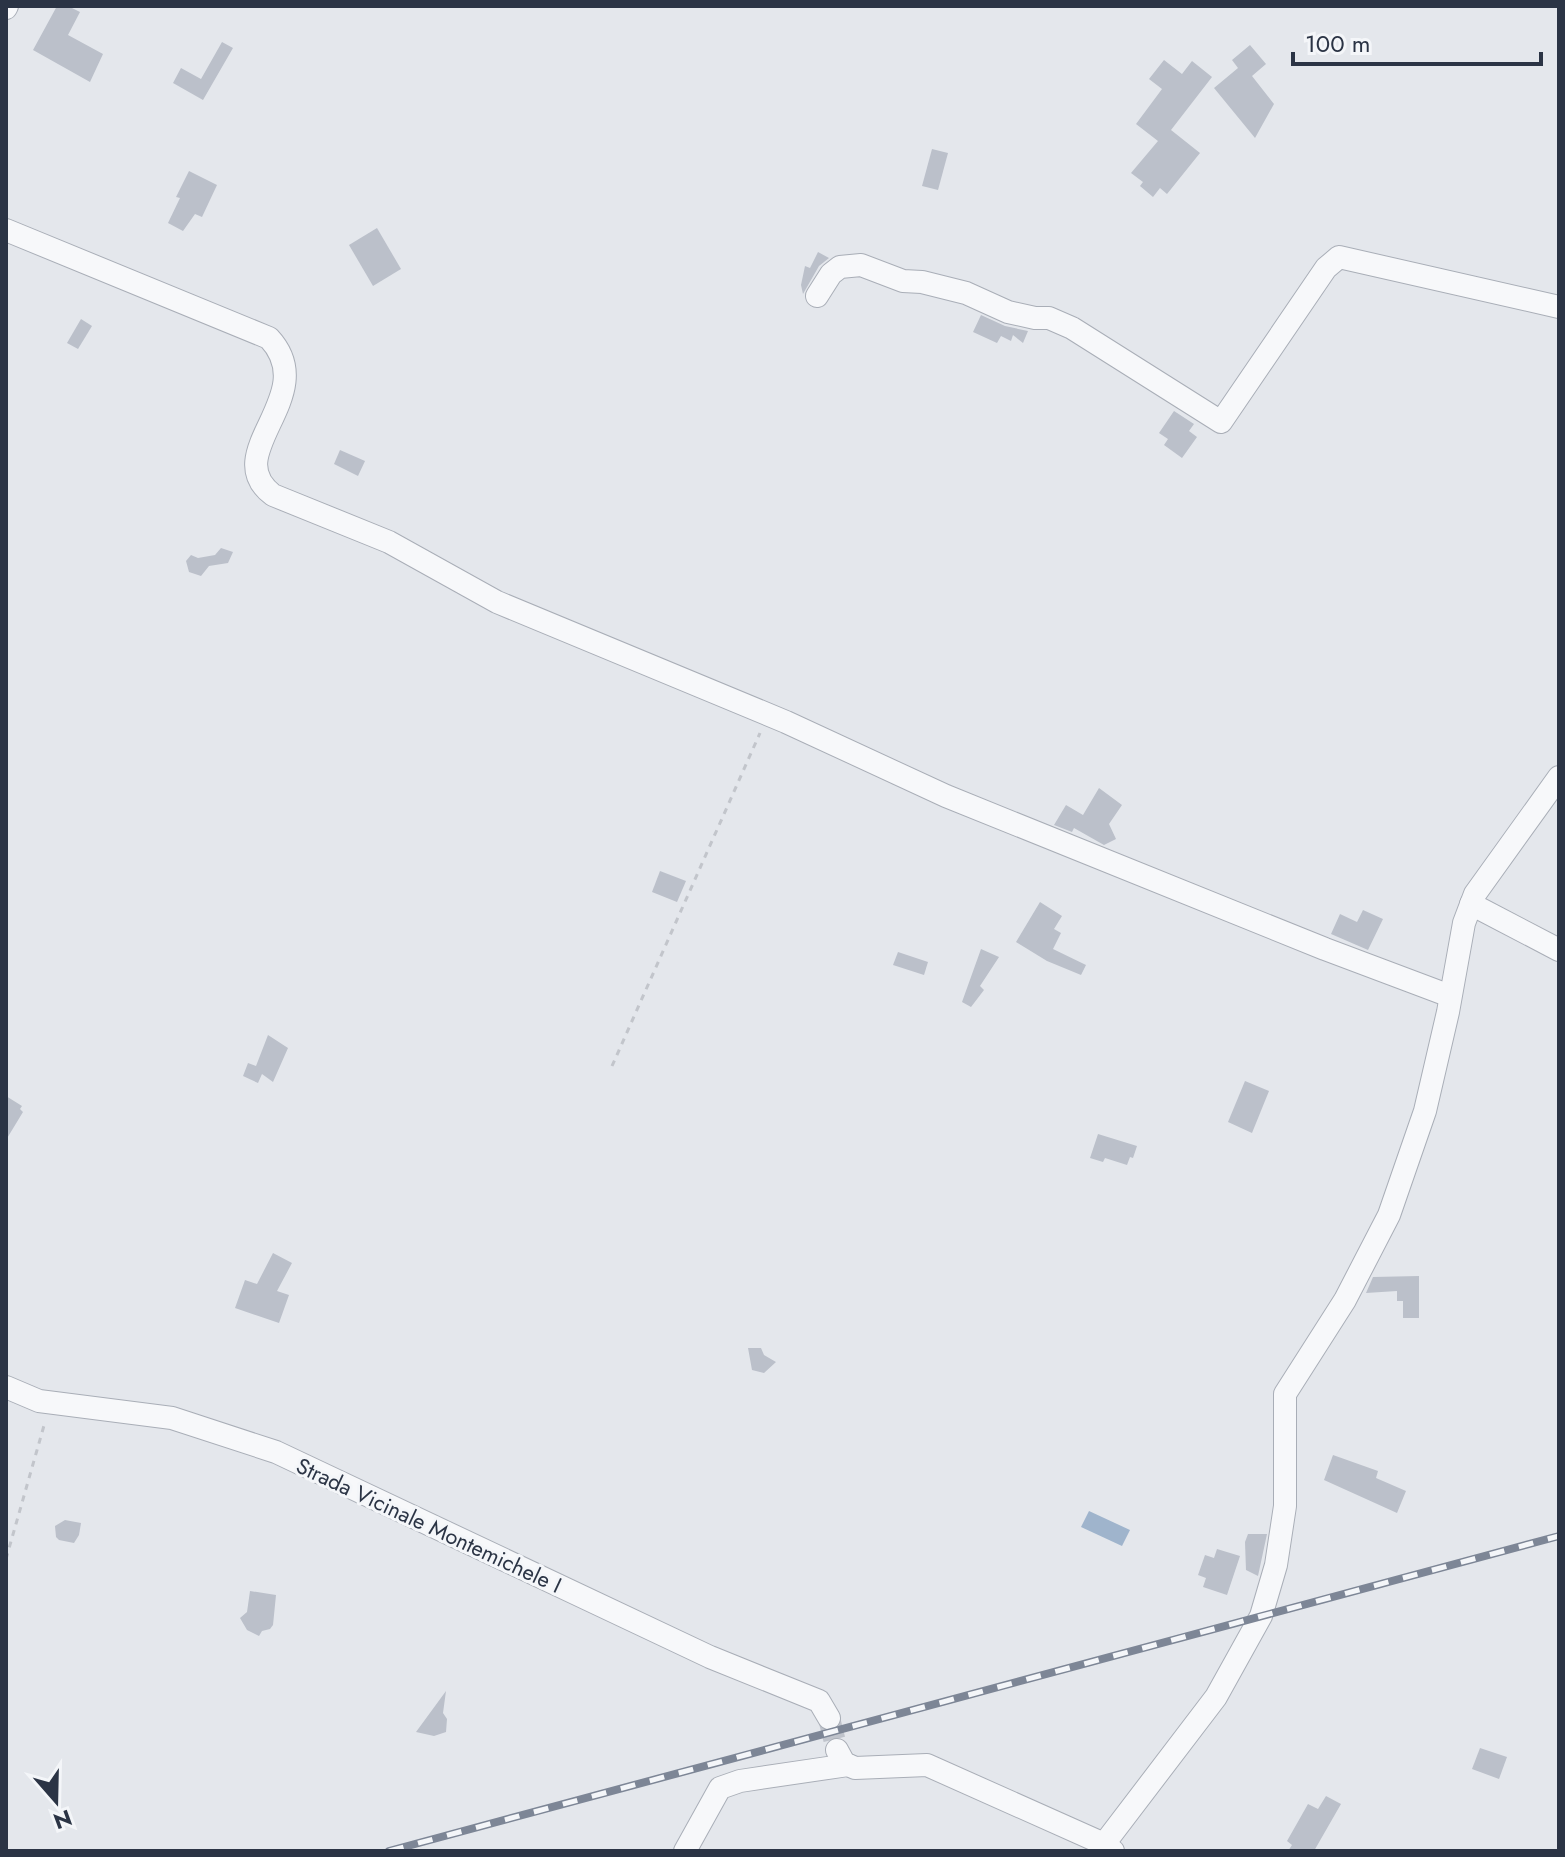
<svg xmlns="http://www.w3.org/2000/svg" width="1565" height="1857" font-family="Jost,sans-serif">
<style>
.water{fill:#9fb4cc}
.building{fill:#bbc0ca}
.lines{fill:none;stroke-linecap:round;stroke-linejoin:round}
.minor-tunnel{stroke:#bfc3cb;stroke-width:22;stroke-dasharray:22 11;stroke-linecap:butt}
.minor-casing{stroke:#a9aeb7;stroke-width:24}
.path{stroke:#c2c5cb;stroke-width:3;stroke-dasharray:6 6;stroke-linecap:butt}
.minor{stroke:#f7f8fa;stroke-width:22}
.rail-casing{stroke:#7d8696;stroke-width:8}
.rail{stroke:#f4f6f9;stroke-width:5;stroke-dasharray:15;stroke-linecap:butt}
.labels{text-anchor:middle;stroke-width:6;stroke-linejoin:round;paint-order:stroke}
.street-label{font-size:22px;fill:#2b3445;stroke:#f4f6f9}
</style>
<rect width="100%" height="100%" fill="#e4e7ec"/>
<!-- water -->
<polygon class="water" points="1089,1511 1130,1530 1122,1546 1081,1527"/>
<!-- building -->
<g class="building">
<polygon points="57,6 68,6 80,12 68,35 103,54 90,82 33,50"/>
<polygon points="222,42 233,48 203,100 173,83 181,68 201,79"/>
<polygon points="1250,45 1266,64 1252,76 1274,104 1255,138 1214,88 1238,68 1232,60"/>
<polygon points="1164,60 1182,74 1192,61 1212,77 1171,130 1200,153 1167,194 1160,188 1153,197 1140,186 1143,182 1131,173 1158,141 1136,124 1162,89 1149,79"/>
<polygon points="932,149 948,153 938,190 922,186"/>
<polygon points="189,171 217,185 202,217 195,214 183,231 168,223 180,198 176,197"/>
<polygon points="377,228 401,269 373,286 349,245"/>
<polygon points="818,252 829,258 819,266 803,294 801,285 805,266 810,268"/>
<polygon points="981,315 1005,326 1028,331 1023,343 1013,335 1011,341 1001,336 997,343 973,332"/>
<polygon points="81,319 92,326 78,349 67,343"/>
<polygon points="1174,411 1194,424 1189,431 1197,437 1182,458 1164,445 1168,439 1159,433"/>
<polygon points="340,450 365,461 358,476 334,464"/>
<polygon points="221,548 233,552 228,563 209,566 201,576 189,572 186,561 191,555 198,558 215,555"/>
<polygon points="1099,788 1122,805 1109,824 1116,839 1104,845 1074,828 1072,832 1054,825 1066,805 1083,815"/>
<polygon points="660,871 686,881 677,902 652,892"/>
<polygon points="1040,902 1062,916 1054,929 1061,933 1053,949 1086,965 1081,975 1047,961 1016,942"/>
<polygon points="1363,910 1383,919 1368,950 1331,934 1340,914 1357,922"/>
<polygon points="981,949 999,957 980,986 984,990 971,1007 962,1002"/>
<polygon points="898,952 928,962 924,975 893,965"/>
<polygon points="268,1035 288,1048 273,1082 262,1074 258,1083 243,1076 248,1063 256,1066"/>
<polygon points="1245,1081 1269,1091 1252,1133 1228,1122"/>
<polygon points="6,1096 22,1106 20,1109 23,1112 6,1140"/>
<polygon points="1098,1134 1137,1146 1133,1158 1130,1157 1127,1165 1105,1158 1103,1162 1090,1158"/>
<polygon points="273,1253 292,1263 277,1291 289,1295 279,1323 235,1308 245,1280 257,1284"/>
<polygon points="1419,1276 1419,1318 1403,1318 1403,1301 1397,1301 1397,1291 1366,1293 1373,1277"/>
<polygon points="748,1348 761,1348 764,1355 776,1362 764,1373 752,1370"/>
<polygon points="1333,1455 1378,1471 1376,1478 1406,1491 1397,1513 1324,1480"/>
<polygon points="65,1520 81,1523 79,1535 74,1543 59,1540 56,1537 55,1526"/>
<polygon points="1248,1534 1267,1534 1258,1576 1246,1570 1245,1542"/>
<polygon points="1217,1549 1240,1556 1227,1595 1203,1587 1206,1578 1198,1575 1205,1555 1214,1558"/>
<polygon points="250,1591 276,1595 273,1625 270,1629 262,1631 259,1636 247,1630 240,1618 247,1612"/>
<polygon points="446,1691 443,1713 447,1719 446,1732 434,1736 416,1732"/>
<polygon points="1480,1748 1507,1757 1499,1779 1472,1769"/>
<polygon points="1326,1796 1341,1804 1314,1851 1288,1851 1292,1845 1287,1841 1308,1804 1318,1809"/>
</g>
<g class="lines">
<!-- minor-tunnel -->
<polyline class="minor-tunnel" points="829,1718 837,1750"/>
<!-- minor casing -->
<g class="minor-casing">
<g id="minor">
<polyline points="6,8 7,6"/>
<path d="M6,230L269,338C323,396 217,453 273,495L389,542L497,602L786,722L946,796L1325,949L1450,996"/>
<polyline points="817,296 831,274 840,267 861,265 903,281 922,282 966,293 1008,312 1035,318 1049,318 1072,328 1221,422 1326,268 1339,257 1559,307"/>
<polyline points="1471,904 1559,950"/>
<polyline points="6,1387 39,1401 172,1418 276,1452 710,1657 819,1701 829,1718"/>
<polyline points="837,1750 844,1763 855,1768 927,1765 1104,1844 1113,1851"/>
<polyline points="1104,1844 1216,1697 1261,1616 1276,1565 1285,1506 1285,1394 1345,1300 1389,1215 1425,1111 1448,1012 1464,923 1475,894 1559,777"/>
<polyline points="685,1851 720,1788 740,1781 848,1765"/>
</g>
</g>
<!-- path -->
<g class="path">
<polyline points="612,1066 760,733"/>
<polyline points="6,1559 45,1422"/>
</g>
<!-- minor -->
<use href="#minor" class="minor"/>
<!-- rail casing -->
<g class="rail-casing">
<polyline id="rail" points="389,1851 1559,1536"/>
</g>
<!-- rail -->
<use href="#rail" class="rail"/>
</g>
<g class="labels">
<!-- street labels -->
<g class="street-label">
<text transform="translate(429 1525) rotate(25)" y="8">Strada Vicinale Montemichele I</text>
</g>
</g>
<!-- border -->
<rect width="1565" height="1857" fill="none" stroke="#2b3445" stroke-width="16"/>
<!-- north arrow -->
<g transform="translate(56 1801) rotate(160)" stroke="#f4f6f9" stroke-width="6" paint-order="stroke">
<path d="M0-6L14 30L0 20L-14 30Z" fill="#2b3445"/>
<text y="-12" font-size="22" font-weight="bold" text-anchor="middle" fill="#2b3445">N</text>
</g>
<!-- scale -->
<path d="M1293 52v12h248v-12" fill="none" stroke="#2b3445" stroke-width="4"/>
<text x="1305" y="52" font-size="24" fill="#2b3445" stroke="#f4f6f9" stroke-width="6" paint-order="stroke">100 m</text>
</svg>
